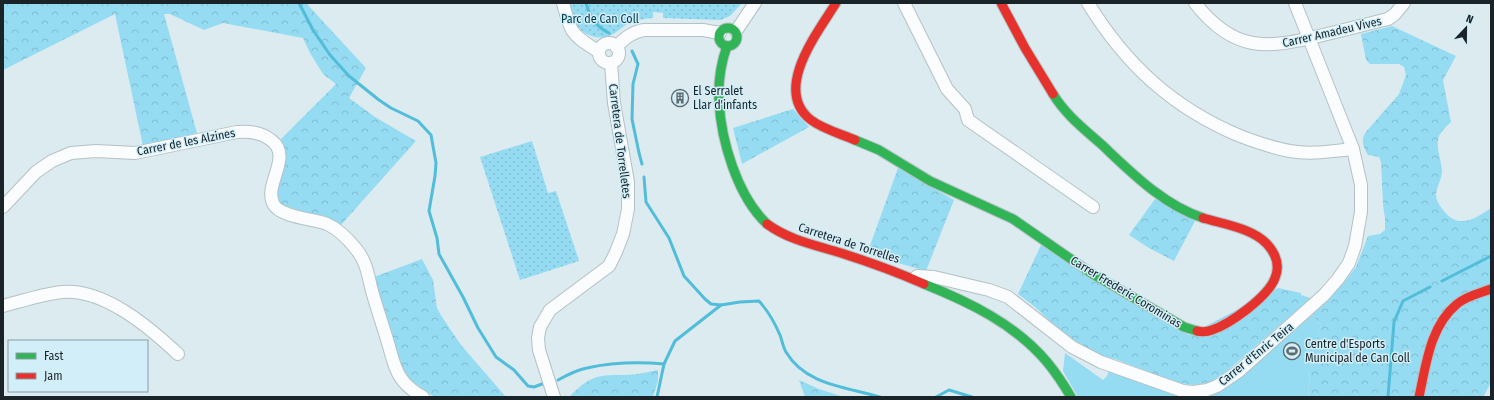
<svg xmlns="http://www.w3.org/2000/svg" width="1494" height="400" font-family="'Fira Sans Condensed',sans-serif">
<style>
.grass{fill:url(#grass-dots)}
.forest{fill:url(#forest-crowns)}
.pitch{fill:#95dcf2}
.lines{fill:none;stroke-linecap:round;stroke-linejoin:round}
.stream{stroke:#51bdd9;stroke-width:3}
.street-casing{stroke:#b4c1c5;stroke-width:14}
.fast-casing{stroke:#b4c1c5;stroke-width:11}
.jam-casing{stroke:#b4c1c5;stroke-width:11}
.street{stroke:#fafcfd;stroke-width:12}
.fast{stroke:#30b455;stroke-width:9}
.jam{stroke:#e5322d;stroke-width:9}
.labels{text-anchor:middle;stroke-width:3;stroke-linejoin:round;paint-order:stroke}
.park-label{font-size:12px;fill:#003c4c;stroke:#d2eff9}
.street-label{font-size:12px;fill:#1a2428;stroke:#d2eff9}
.poi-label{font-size:12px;fill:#1a2428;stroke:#d2eff9;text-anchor:start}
</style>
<defs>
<pattern id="grass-dots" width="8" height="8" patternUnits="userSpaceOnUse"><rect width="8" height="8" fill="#95dcf2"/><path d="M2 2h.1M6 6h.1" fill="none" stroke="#80bdd0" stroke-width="1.8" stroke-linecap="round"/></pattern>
<pattern id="forest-crowns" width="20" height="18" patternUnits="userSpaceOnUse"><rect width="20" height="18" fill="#95dcf2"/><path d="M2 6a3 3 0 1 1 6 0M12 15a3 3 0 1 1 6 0" fill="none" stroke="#80bdd0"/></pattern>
</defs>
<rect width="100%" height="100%" fill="#dbebf0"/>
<!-- grass -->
<g class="grass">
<path d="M569,3H742L730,16L721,20L663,18V13L653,12V18C646,19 640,19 634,21C624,24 619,32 609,36C597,40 583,35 576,24C572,18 571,10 569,3Z"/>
<polygon points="532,141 548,193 556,191 579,261 520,280 480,157"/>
</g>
<!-- forest -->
<g class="forest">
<path d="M3,3H306L366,68L349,98L375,117L416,141L340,226C320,213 302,213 281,204C270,192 285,172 285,158C286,151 283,145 281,139L336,84L323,74L310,53L303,38L223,23L204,30L170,14H164L197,133L143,146L115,14L3,70Z"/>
<path d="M1392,26L1456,56L1443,80L1451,122C1447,126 1442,130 1439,136C1435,147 1442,161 1442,172C1441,181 1436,188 1436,196C1437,202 1440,206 1443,210C1458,230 1475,219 1491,208V383L1483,397H1308L1311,358L1321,325L1312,315L1345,281L1356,267L1368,236L1380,234L1385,230V218L1383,205L1381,162L1379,157L1368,155C1363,147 1361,141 1365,133L1399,94L1406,75L1404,67L1399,64H1370L1366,60L1361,34Z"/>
<polygon points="793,109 809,127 742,164 733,128"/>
<polygon points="898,168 954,200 926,271 867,254"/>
<polygon points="1155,199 1195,221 1174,261 1149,248 1129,235"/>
<polygon points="1041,245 1189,335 1278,288 1301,293 1301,295 1311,298 1227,371 1210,382 1194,385 1178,383 1115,359 1094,354 1061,332 1035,307 1018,294"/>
<polygon points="422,259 433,280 437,308 442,317 461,345 506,397 434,397 408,378 404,371 387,322 374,277"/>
<path d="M658,370V381L653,397H569C575,391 581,385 588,381C600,374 611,375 624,375C636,375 647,372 658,370Z"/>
<polygon points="799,380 819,389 844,397 805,397"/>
</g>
<!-- pitch -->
<g class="pitch">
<polygon points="1312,315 1321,325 1311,358 1308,397 1205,397 1220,391 1236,380"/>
<polygon points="1065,353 1103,380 1107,376 1109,370 1177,396 1184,397 1078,397 1063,371"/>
</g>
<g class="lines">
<!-- stream -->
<g class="stream">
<polyline points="299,3 313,30 330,55 349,76 379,100 391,108 418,121 431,135 436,163 435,176 429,211 437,238 439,254 463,297 478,328 496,357 514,370 528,386 534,387 542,384"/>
<path d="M586,3C590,17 596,27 609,33"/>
<polyline points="632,51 638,64 633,84 632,119 639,153 642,164"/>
<path d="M644,177L646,202L669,238L684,276L705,299L711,304L721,305L740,302L759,301C769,312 774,321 780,335C782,340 783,347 786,352C805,385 847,387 880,397"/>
<polyline points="1442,281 1491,256"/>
<path d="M558,380C567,375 576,370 587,368C610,363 640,362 664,364L675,341L721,305"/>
<polyline points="657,397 664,364"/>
<polyline points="936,397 949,390 972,397"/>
<polyline points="1388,397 1394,322 1403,301 1430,287"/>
</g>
<!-- street casing -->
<g class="street-casing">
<g id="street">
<path d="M563,3C571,35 572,34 599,52"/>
<polyline points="904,3 947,89 965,109 968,120 1093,207"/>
<path d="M1088,3C1126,65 1173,108 1240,136C1256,142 1273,148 1290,151C1311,155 1332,151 1353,149"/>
<path d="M1195,3C1234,53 1267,49 1323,35C1345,30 1367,24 1388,19L1395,14L1404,3"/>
<polyline points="736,31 755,3"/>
<circle cx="609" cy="53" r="10"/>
<path d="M616,47C625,38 632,32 644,30H703L720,33"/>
<path d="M3,207L36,172L52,161L71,153L96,151L135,153L237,132C249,131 261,132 271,140C294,157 262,185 274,205C281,217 314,219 327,224C338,229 349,240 356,249C367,262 368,276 372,291C377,309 383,326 388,343C392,356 395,372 404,382C409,388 416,393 423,397"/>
<polyline points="917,276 934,277 989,290 1008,297 1072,347 1101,362 1183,391 1193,392 1207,390 1217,386 1239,371 1324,295 1338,279 1349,263 1355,246 1361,212 1361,185 1353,149 1295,3"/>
<path d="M3,306C22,301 43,294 62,292C104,288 150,328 178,354"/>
<polyline points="554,397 539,350 538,338 540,327 550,310 609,266 616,252 623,234 628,209 628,182 614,103 611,63"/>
</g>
</g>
<!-- fast casing -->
<g class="fast-casing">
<g id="fast">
<circle cx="728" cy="37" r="9"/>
<path d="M727,46C721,63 718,82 719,101C721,140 737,196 767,224"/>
<path d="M1053,94C1065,114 1084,129 1101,144C1131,172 1163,205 1203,218"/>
<polyline points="855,140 879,150 930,181 1013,219 1091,273 1184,327 1197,331"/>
<path d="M924,284C969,302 1015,324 1047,362C1056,373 1064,385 1071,397"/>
</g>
</g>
<!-- jam casing -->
<g class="jam-casing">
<g id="jam">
<path d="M836,3C818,32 772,90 811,120C823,129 841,134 855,140"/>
<polyline points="1001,3 1025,48 1053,94"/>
<path d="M767,224C789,240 815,245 841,253C869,262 897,272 924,284"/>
<path d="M1197,331C1202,332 1207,332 1212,330C1230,324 1268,297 1275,278C1280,266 1276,254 1267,244C1252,228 1223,224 1203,218"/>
<path d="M1419,397C1426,365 1430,326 1457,304C1466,296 1480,293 1491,289"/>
</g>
</g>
<!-- street -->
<use href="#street" class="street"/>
<!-- fast -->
<use href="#fast" class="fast"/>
<!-- jam -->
<use href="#jam" class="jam"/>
</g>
<!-- icons -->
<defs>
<g id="building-ring" transform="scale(0.9)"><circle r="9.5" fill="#d2eff9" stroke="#5e6a6e" stroke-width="1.5"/><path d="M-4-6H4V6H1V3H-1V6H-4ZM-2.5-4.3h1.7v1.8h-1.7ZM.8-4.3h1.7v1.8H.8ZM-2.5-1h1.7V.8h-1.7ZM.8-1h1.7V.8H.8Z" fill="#5e6a6e"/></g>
<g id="stadium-ring" transform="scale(0.9)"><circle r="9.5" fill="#d2eff9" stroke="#5e6a6e" stroke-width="1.5"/><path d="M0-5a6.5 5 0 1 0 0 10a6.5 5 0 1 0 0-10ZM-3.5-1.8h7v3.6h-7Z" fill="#5e6a6e"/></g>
</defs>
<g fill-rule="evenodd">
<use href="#building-ring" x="680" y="98"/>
<use href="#stadium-ring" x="1292" y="351"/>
</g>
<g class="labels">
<!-- park labels -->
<g class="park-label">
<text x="600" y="23">Parc de Can Coll</text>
</g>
<!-- street labels -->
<g class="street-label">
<text transform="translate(1332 32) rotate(-13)" y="4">Carrer Amadeu Vives</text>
<text transform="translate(620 141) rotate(83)" y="4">Carretera de Torrelletes</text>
<text transform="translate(186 142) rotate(-11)" y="4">Carrer de les Alzines</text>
<text transform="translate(849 243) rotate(18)" y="4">Carretera de Torrelles</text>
<text transform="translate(1126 292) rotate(31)" y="4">Carrer Frederic Corominas</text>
<text transform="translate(1256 354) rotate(-39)" y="4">Carrer d'Enric Teira</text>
</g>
<!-- poi labels -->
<g class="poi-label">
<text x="693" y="95">El Serralet<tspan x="693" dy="14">Llar d'infants</tspan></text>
<text x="1305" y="348">Centre d'Esports<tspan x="1305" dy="14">Municipal de Can Coll</tspan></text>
</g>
</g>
<!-- border -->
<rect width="1494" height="400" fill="none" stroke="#1a2428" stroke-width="8"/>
<!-- legend -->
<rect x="8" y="340" width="140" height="52" fill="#d2eff9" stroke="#889ea5"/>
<rect x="16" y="353" width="20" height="6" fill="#30b455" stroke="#889ea5"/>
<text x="44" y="360" font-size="12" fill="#1a2428">Fast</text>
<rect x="16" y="373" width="20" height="6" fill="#e5322d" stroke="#889ea5"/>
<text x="44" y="380" font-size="12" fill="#1a2428">Jam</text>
<!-- north arrow -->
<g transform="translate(1466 28) rotate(22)" stroke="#d2eff9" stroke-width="3" paint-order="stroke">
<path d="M0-3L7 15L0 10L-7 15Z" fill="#1a2428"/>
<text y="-6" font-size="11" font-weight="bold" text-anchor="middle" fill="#1a2428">N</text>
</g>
</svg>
